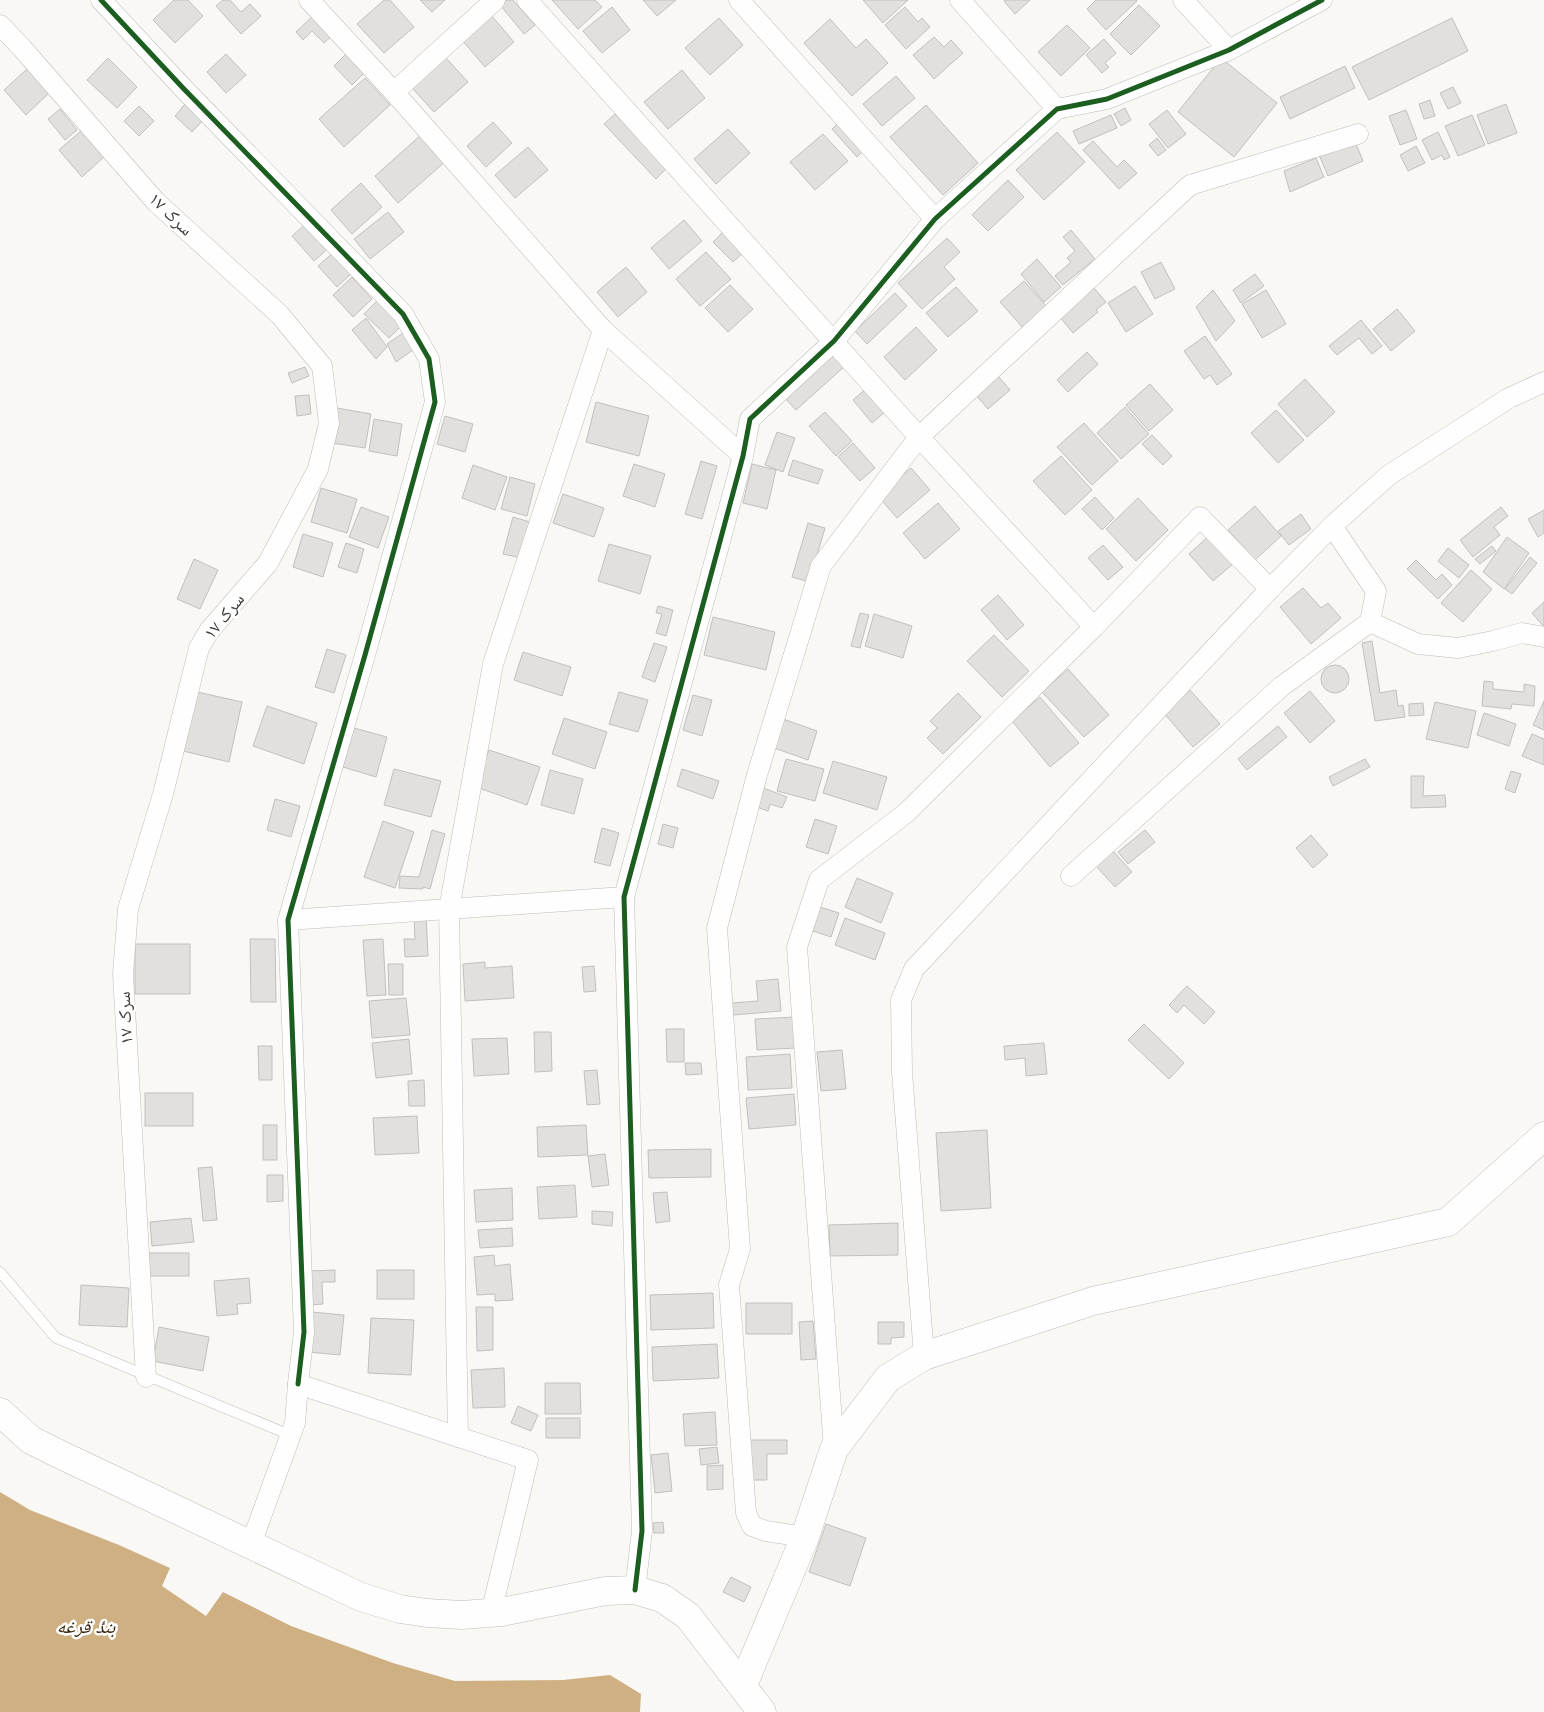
<svg xmlns="http://www.w3.org/2000/svg" width="1544" height="1712" font-family="'Varela Round','Noto Naskh Arabic',sans-serif">
<style>
.water{fill:#cfb083}
.building{fill:#e2e0dd;stroke:#c2c0be}
.lines{fill:none;stroke-linecap:round;stroke-linejoin:round}
.lane-casing{stroke:#bebcba;stroke-width:11}
.street-casing{stroke:#bebcba;stroke-width:21}
.secondary-casing{stroke:#bebcba;stroke-width:29}
.lane{stroke:#fefefe;stroke-width:10}
.street{stroke:#fefefe;stroke-width:20}
.secondary{stroke:#fefefe;stroke-width:28}
.cycleway-casing{stroke:#fff;stroke-width:8}
.cycleway{stroke:#1b5e20;stroke-width:5}
.labels{text-anchor:middle;stroke-width:5;stroke-linejoin:round;paint-order:stroke}
.street-label{font-size:18px;fill:#3e3d3a;stroke:#fff}
.water-label{font-size:19px;font-style:italic;fill:#3a270a;stroke:#fff}
</style>
<rect width="100%" height="100%" fill="#faf8f5"/>
<!-- water -->
<polygon class="water" points="0,1492 30,1510 119,1545 170,1568 162,1586 206,1616 223,1592 291,1626 393,1663 455,1681 563,1680 610,1675 641,1694 640,1712 0,1712"/>
<!-- building -->
<g class="building">
<polygon points="174,0 188,0 203,16 175,43 153,20"/>
<polygon points="223,0 230,0 241,12 250,4 261,16 241,34 216,6"/>
<polygon points="384,0 390,0 414,27 384,53 357,24"/>
<polygon points="420,0 445,0 432,12"/>
<polygon points="507,0 513,0 535,25 524,34 500,5"/>
<polygon points="552,0 595,0 602,7 578,29"/>
<polygon points="643,0 676,0 657,16"/>
<polygon points="863,0 908,0 883,23"/>
<polygon points="1005,0 1030,0 1015,14 1004,1"/>
<polygon points="1096,0 1136,0 1137,1 1106,30 1087,9"/>
<polygon points="1139,5 1160,26 1131,55 1110,34"/>
<polygon points="612,7 630,30 602,53 583,31"/>
<polygon points="905,7 918,22 922,18 930,27 906,49 885,25"/>
<polygon points="314,15 333,35 324,43 312,31 303,40 296,32"/>
<polygon points="491,15 514,42 485,67 462,40"/>
<polygon points="719,18 743,45 710,75 685,48"/>
<polygon points="1452,18 1468,51 1369,100 1352,67"/>
<polygon points="830,19 856,48 866,39 888,63 852,96 804,43"/>
<polygon points="1067,25 1090,48 1061,76 1038,52"/>
<polygon points="934,37 944,47 951,40 963,53 934,79 913,55"/>
<polygon points="1104,39 1116,53 1105,63 1109,67 1102,73 1086,55"/>
<polygon points="348,52 366,71 352,85 334,66"/>
<polygon points="226,54 246,75 226,93 207,72"/>
<polygon points="108,58 137,87 117,108 87,80"/>
<polygon points="446,58 468,82 434,112 412,88"/>
<polygon points="1221,58 1277,103 1234,157 1178,112"/>
<polygon points="1345,66 1355,88 1290,119 1280,97"/>
<polygon points="27,69 49,93 26,115 4,90"/>
<polygon points="682,70 705,98 668,129 644,102"/>
<polygon points="896,76 915,98 882,126 863,104"/>
<polygon points="365,78 390,105 344,147 319,119"/>
<polygon points="1453,87 1461,103 1448,109 1440,93"/>
<polygon points="190,98 208,115 192,132 175,116"/>
<polygon points="1430,100 1435,116 1424,119 1419,104"/>
<polygon points="1506,104 1517,133 1488,144 1477,115"/>
<polygon points="926,105 978,163 943,195 890,137"/>
<polygon points="139,106 154,121 139,136 124,121"/>
<polygon points="1125,108 1131,120 1121,126 1114,114"/>
<polygon points="60,109 77,130 65,140 48,119"/>
<polygon points="1167,110 1186,134 1168,148 1149,124"/>
<polygon points="1406,110 1417,139 1400,145 1389,116"/>
<polygon points="615,114 667,168 656,179 604,124"/>
<polygon points="1111,115 1117,128 1079,144 1073,131"/>
<polygon points="1472,115 1485,145 1458,156 1445,126"/>
<polygon points="842,119 867,147 857,157 832,129"/>
<polygon points="493,122 512,143 486,167 467,146"/>
<polygon points="728,129 750,153 716,184 694,159"/>
<polygon points="82,130 105,156 82,177 59,150"/>
<polygon points="1057,132 1085,162 1044,200 1016,170"/>
<polygon points="1438,132 1450,157 1444,160 1442,155 1432,160 1422,140"/>
<polygon points="422,134 446,161 398,203 375,176"/>
<polygon points="823,134 848,161 815,190 790,162"/>
<polygon points="1157,138 1166,150 1158,156 1149,145"/>
<polygon points="1354,139 1363,161 1328,176 1319,155"/>
<polygon points="1093,141 1117,167 1124,160 1137,173 1119,189 1083,150"/>
<polygon points="1416,146 1425,163 1408,171 1400,155"/>
<polygon points="528,147 548,170 515,198 495,175"/>
<polygon points="1316,158 1324,177 1290,192 1284,171"/>
<polygon points="1008,180 1024,197 988,231 972,215"/>
<polygon points="361,183 382,207 352,234 331,210"/>
<polygon points="388,212 404,232 370,259 354,239"/>
<polygon points="684,220 702,241 669,269 651,248"/>
<polygon points="309,221 331,246 314,261 292,236"/>
<polygon points="1071,230 1095,259 1063,285 1055,276 1071,262 1067,258 1075,251 1063,237"/>
<polygon points="723,232 743,253 733,262 713,242"/>
<polygon points="947,238 960,252 944,267 955,279 922,309 898,283"/>
<polygon points="336,250 354,271 337,287 318,266"/>
<polygon points="706,252 731,279 700,306 676,279"/>
<polygon points="1037,259 1061,287 1044,302 1021,274"/>
<polygon points="1161,262 1175,289 1155,299 1141,272"/>
<polygon points="626,267 647,292 618,317 597,292"/>
<polygon points="1255,274 1264,286 1241,303 1233,290"/>
<polygon points="352,277 372,299 353,317 333,295"/>
<polygon points="1024,281 1047,307 1023,328 1000,302"/>
<polygon points="730,285 753,309 728,332 705,308"/>
<polygon points="1135,286 1153,314 1126,332 1108,303"/>
<polygon points="956,287 978,311 948,337 926,313"/>
<polygon points="1093,287 1106,302 1096,310 1098,312 1073,333 1059,316"/>
<polygon points="1213,290 1235,321 1216,341 1196,307"/>
<polygon points="1266,290 1286,324 1262,338 1242,304"/>
<polygon points="895,293 907,306 867,344 855,331"/>
<polygon points="377,301 402,325 389,338 364,314"/>
<polygon points="1397,309 1415,331 1391,351 1373,329"/>
<polygon points="366,318 387,347 376,359 352,330"/>
<polygon points="1361,320 1382,346 1372,354 1359,338 1337,355 1329,346"/>
<polygon points="916,327 937,350 905,380 884,357"/>
<polygon points="406,331 417,347 396,362 387,344"/>
<polygon points="1205,336 1232,374 1217,385 1210,375 1204,379 1184,351"/>
<polygon points="832,352 845,366 796,410 783,396"/>
<polygon points="1087,352 1098,364 1068,392 1057,380"/>
<polygon points="305,367 309,376 292,383 288,373"/>
<polygon points="998,376 1010,390 988,409 976,395"/>
<polygon points="1305,379 1335,412 1307,437 1278,404"/>
<polygon points="1150,384 1173,410 1149,431 1126,405"/>
<polygon points="867,388 886,411 872,423 853,400"/>
<polygon points="309,395 311,414 297,416 295,396"/>
<polygon points="596,402 649,416 639,456 586,442"/>
<polygon points="1125,407 1149,434 1121,459 1097,433"/>
<polygon points="337,408 371,414 365,448 332,443"/>
<polygon points="1276,410 1304,440 1278,463 1251,433"/>
<polygon points="825,412 852,441 836,456 809,426"/>
<polygon points="445,416 473,424 465,452 437,444"/>
<polygon points="374,419 402,424 397,456 369,451"/>
<polygon points="1084,423 1118,461 1092,485 1057,447"/>
<polygon points="777,432 795,438 783,472 765,465"/>
<polygon points="1152,435 1172,456 1163,465 1142,444"/>
<polygon points="853,443 875,468 860,481 838,457"/>
<polygon points="1061,456 1092,490 1065,515 1033,481"/>
<polygon points="793,460 823,470 818,484 788,475"/>
<polygon points="701,461 717,466 702,519 685,514"/>
<polygon points="634,464 665,474 655,507 623,496"/>
<polygon points="752,464 776,470 767,509 743,503"/>
<polygon points="473,465 507,477 495,510 462,498"/>
<polygon points="911,468 930,490 897,518 878,496"/>
<polygon points="510,477 535,484 527,516 501,509"/>
<polygon points="321,488 357,499 347,533 311,522"/>
<polygon points="563,494 604,508 594,537 553,523"/>
<polygon points="1095,497 1114,518 1102,530 1082,509"/>
<polygon points="1138,498 1168,530 1136,561 1106,529"/>
<polygon points="938,503 960,529 925,559 903,533"/>
<polygon points="1255,506 1281,536 1255,560 1228,530"/>
<polygon points="361,507 389,517 378,548 349,537"/>
<polygon points="1501,507 1508,516 1494,527 1500,535 1473,557 1460,540"/>
<polygon points="1544,510 1544,533 1538,537 1528,519"/>
<polygon points="1301,514 1311,529 1289,545 1278,531"/>
<polygon points="513,517 530,522 521,558 503,554"/>
<polygon points="808,523 825,528 809,582 792,577"/>
<polygon points="303,534 333,543 323,577 293,567"/>
<polygon points="1210,535 1234,563 1213,581 1189,554"/>
<polygon points="1507,537 1529,553 1504,589 1483,572"/>
<polygon points="346,543 364,549 357,573 338,567"/>
<polygon points="609,544 651,556 640,594 598,581"/>
<polygon points="1103,545 1123,567 1108,580 1088,558"/>
<polygon points="1492,546 1496,551 1480,564 1475,559"/>
<polygon points="1448,548 1469,565 1459,578 1438,561"/>
<polygon points="1530,557 1537,563 1512,594 1505,589"/>
<polygon points="194,559 218,570 200,609 177,599"/>
<polygon points="1416,560 1436,580 1442,574 1452,585 1438,599 1407,569"/>
<polygon points="1471,570 1492,589 1463,622 1441,603"/>
<polygon points="1303,588 1321,608 1328,603 1341,618 1311,644 1280,607"/>
<polygon points="998,595 1024,625 1007,640 981,610"/>
<polygon points="1544,602 1544,627 1532,613"/>
<polygon points="658,606 673,610 666,636 656,633 662,614 656,613"/>
<polygon points="860,613 869,615 860,648 851,646"/>
<polygon points="874,614 912,626 903,658 865,646"/>
<polygon points="713,617 775,632 766,670 704,655"/>
<polygon points="994,635 1029,671 1002,697 967,661"/>
<polygon points="1372,641 1380,693 1396,690 1398,706 1403,705 1405,717 1375,721 1362,643"/>
<polygon points="654,643 667,647 655,682 642,677"/>
<polygon points="327,649 346,655 334,693 315,687"/>
<polygon points="523,652 571,667 562,696 514,680"/>
<circle cx="1335" cy="679" r="14"/>
<polygon points="1068,669 1109,715 1084,737 1042,692"/>
<polygon points="1484,681 1493,682 1493,689 1524,692 1524,684 1535,686 1534,706 1512,704 1511,709 1482,706"/>
<polygon points="1190,690 1220,724 1193,747 1163,712"/>
<polygon points="193,691 242,702 229,762 179,750"/>
<polygon points="1310,691 1335,721 1310,743 1284,713"/>
<polygon points="619,692 648,700 638,732 609,724"/>
<polygon points="958,693 981,717 943,754 927,738 937,728 930,721"/>
<polygon points="693,695 712,700 702,736 683,730"/>
<polygon points="1040,697 1079,743 1050,767 1012,721"/>
<polygon points="1544,701 1544,730 1533,725"/>
<polygon points="1435,702 1476,711 1468,748 1426,739"/>
<polygon points="1423,703 1424,715 1409,716 1409,704"/>
<polygon points="267,706 317,723 304,764 253,746"/>
<polygon points="1484,713 1516,724 1509,746 1477,735"/>
<polygon points="564,718 607,732 595,769 552,754"/>
<polygon points="783,719 817,731 808,760 774,748"/>
<polygon points="1278,726 1287,737 1247,770 1238,759"/>
<polygon points="354,728 387,737 376,777 343,767"/>
<polygon points="1532,734 1544,739 1544,765 1522,756"/>
<polygon points="489,750 540,767 527,805 476,787"/>
<polygon points="786,759 824,769 815,801 777,791"/>
<polygon points="1365,759 1370,767 1333,786 1329,777"/>
<polygon points="833,761 887,777 877,810 823,793"/>
<polygon points="394,769 441,781 431,817 384,805"/>
<polygon points="682,769 719,781 713,799 677,786"/>
<polygon points="550,770 583,779 574,814 541,805"/>
<polygon points="1511,771 1521,774 1515,793 1505,789"/>
<polygon points="1411,776 1424,776 1423,796 1445,795 1446,807 1411,808"/>
<polygon points="761,787 787,797 782,808 770,804 768,811 754,806"/>
<polygon points="275,799 300,806 291,837 267,830"/>
<polygon points="815,819 837,826 828,854 806,847"/>
<polygon points="383,821 414,832 395,888 364,877"/>
<polygon points="663,824 678,828 673,848 658,844"/>
<polygon points="602,828 619,833 610,866 594,862"/>
<polygon points="432,830 445,834 430,889 423,887 423,889 399,888 400,876 419,877"/>
<polygon points="1145,830 1155,842 1128,864 1118,852"/>
<polygon points="1311,835 1328,855 1313,868 1296,848"/>
<polygon points="1113,851 1132,872 1115,887 1096,866"/>
<polygon points="857,878 893,893 881,923 845,907"/>
<polygon points="820,907 839,913 831,937 813,931"/>
<polygon points="414,915 426,915 428,956 405,957 404,939 415,939"/>
<polygon points="845,918 885,933 875,960 835,945"/>
<polygon points="250,939 275,939 276,1002 251,1002"/>
<polygon points="383,939 386,995 367,996 363,940"/>
<rect x="135" y="944" width="55" height="50"/>
<polygon points="485,962 485,968 512,966 514,998 465,1001 463,964"/>
<polygon points="388,964 403,964 403,995 389,995"/>
<polygon points="594,966 596,991 584,992 582,967"/>
<polygon points="778,979 781,1011 733,1015 732,1003 758,1001 756,981"/>
<polygon points="1187,986 1215,1012 1204,1024 1184,1005 1177,1013 1169,1005"/>
<polygon points="406,998 410,1035 372,1038 369,1001"/>
<polygon points="795,1017 796,1048 757,1050 755,1019"/>
<polygon points="1144,1024 1184,1063 1169,1079 1128,1040"/>
<polygon points="666,1029 684,1029 684,1062 667,1062"/>
<polygon points="534,1032 551,1032 552,1071 535,1072"/>
<polygon points="507,1038 509,1074 474,1076 472,1039"/>
<polygon points="409,1039 412,1074 376,1078 372,1043"/>
<polygon points="1044,1043 1047,1074 1026,1076 1025,1058 1005,1060 1004,1046"/>
<polygon points="258,1046 272,1046 272,1080 259,1080"/>
<polygon points="842,1050 846,1089 821,1091 817,1052"/>
<polygon points="790,1054 792,1088 748,1090 746,1057"/>
<polygon points="685,1063 701,1063 702,1074 686,1075"/>
<polygon points="597,1070 600,1104 587,1105 584,1071"/>
<polygon points="424,1080 425,1106 409,1106 408,1081"/>
<rect x="145" y="1093" width="48" height="33"/>
<polygon points="794,1094 796,1125 749,1129 746,1098"/>
<polygon points="417,1116 419,1153 375,1155 373,1118"/>
<rect x="263" y="1125" width="14" height="35"/>
<polygon points="586,1125 588,1155 538,1157 537,1127"/>
<polygon points="987,1130 991,1208 941,1211 936,1133"/>
<polygon points="711,1149 711,1177 649,1178 648,1150"/>
<polygon points="605,1154 609,1185 592,1187 588,1156"/>
<polygon points="212,1167 217,1220 203,1221 198,1168"/>
<polygon points="267,1175 283,1175 283,1201 267,1202"/>
<polygon points="575,1185 577,1217 539,1219 537,1187"/>
<polygon points="512,1188 513,1220 476,1222 474,1190"/>
<polygon points="667,1192 670,1221 656,1223 653,1193"/>
<polygon points="592,1211 613,1212 612,1226 592,1224"/>
<polygon points="191,1218 194,1242 152,1246 150,1222"/>
<polygon points="898,1223 898,1255 830,1256 829,1225"/>
<polygon points="512,1228 513,1246 480,1248 478,1230"/>
<rect x="149" y="1253" width="40" height="23"/>
<polygon points="494,1255 495,1266 510,1264 513,1300 495,1301 495,1294 477,1295 474,1257"/>
<polygon points="335,1270 335,1282 322,1282 323,1304 310,1305 308,1271"/>
<rect x="377" y="1270" width="37" height="29"/>
<polygon points="249,1278 251,1303 237,1304 238,1314 217,1316 214,1281"/>
<polygon points="81,1285 129,1288 127,1327 79,1325"/>
<polygon points="713,1293 714,1328 651,1330 650,1295"/>
<rect x="746" y="1303" width="46" height="31"/>
<polygon points="476,1307 493,1307 493,1350 477,1351"/>
<polygon points="311,1312 344,1315 340,1355 308,1352"/>
<polygon points="371,1318 414,1320 411,1375 368,1373"/>
<polygon points="813,1321 816,1359 801,1360 799,1322"/>
<polygon points="878,1322 904,1322 904,1337 891,1338 891,1344 878,1344"/>
<polygon points="159,1327 209,1337 203,1371 153,1361"/>
<polygon points="717,1344 719,1378 653,1381 652,1347"/>
<polygon points="504,1368 505,1407 473,1408 471,1370"/>
<polygon points="545,1383 580,1383 581,1414 545,1414"/>
<polygon points="518,1406 538,1415 531,1431 511,1423"/>
<polygon points="715,1412 717,1445 685,1446 683,1414"/>
<rect x="546" y="1418" width="34" height="20"/>
<polygon points="748,1440 787,1440 787,1454 767,1454 767,1480 749,1480"/>
<polygon points="717,1447 719,1463 701,1465 699,1449"/>
<polygon points="668,1453 672,1491 655,1493 651,1455"/>
<polygon points="723,1465 723,1489 707,1490 707,1466"/>
<polygon points="663,1522 664,1533 654,1533 653,1523"/>
<polygon points="826,1524 866,1538 850,1586 809,1572"/>
<polygon points="731,1577 751,1587 744,1602 723,1592"/>
</g>
<g class="lines">
<!-- lane casing -->
<g class="lane-casing">
<polyline id="lane" points="0,1272 56,1338 290,1435"/>
</g>
<!-- street casing -->
<g class="street-casing">
<g id="street">
<polyline points="101,0 183,88 403,314 429,359 435,402 365,655 288,920 304,1332 298,1384"/>
<polyline points="309,0 394,92"/>
<polyline points="495,0 394,92 603,330 743,456"/>
<polyline points="527,0 919,437 1094,627"/>
<polyline points="739,0 935,219"/>
<polyline points="960,0 1057,109"/>
<polyline points="1183,0 1229,50"/>
<polyline points="0,25 22,48 156,202 280,315 322,366 329,423 318,469 268,563 209,631 199,648 163,794 128,909 123,974 146,1377"/>
<polyline points="1370,622 1418,644 1458,648 1493,641 1522,633 1544,637"/>
<polyline points="1071,876 1282,686 1370,622 1376,591 1332,526"/>
<polyline points="288,920 624,897"/>
<polyline points="924,1356 902,1072 901,1000 914,969 1270,589 1332,526 1389,475 1509,398 1544,382"/>
<polyline points="458,1437 449,909 493,664 603,330"/>
<polyline points="834,1449 797,947 819,880 906,813 1094,627 1200,517 1270,589"/>
<polyline points="805,1537 766,1531 752,1526 746,1513 729,1285 740,1249 717,928 757,775 821,566 919,437 1190,185 1358,134"/>
<polyline points="251,1544 295,1423 298,1384 528,1460 491,1613"/>
<polyline points="635,1590 642,1531 624,897 743,456 750,419 834,341 935,219 1057,109 1107,99 1229,50 1322,0"/>
</g>
</g>
<!-- secondary casing -->
<g class="secondary-casing">
<g id="secondary">
<polyline points="0,1412 31,1440 59,1454 361,1597 400,1609 427,1613 462,1615 502,1612 605,1591 635,1590 662,1598 688,1616 762,1712"/>
<polyline points="743,1685 805,1537 834,1449 888,1378 924,1356 1093,1301 1448,1222 1544,1136"/>
</g>
</g>
<!-- lane -->
<use href="#lane" class="lane"/>
<!-- street -->
<use href="#street" class="street"/>
<!-- secondary -->
<use href="#secondary" class="secondary"/>
<!-- cycleway casing -->
<g class="cycleway-casing">
<g id="cycleway">
<polyline points="101,0 183,88 403,314 429,359 435,402 365,655 288,920 304,1332 298,1384"/>
<polyline points="635,1590 642,1531 624,897 743,456 750,419 834,341 935,219 1057,109 1107,99 1229,50 1322,0"/>
</g>
</g>
<!-- cycleway -->
<use href="#cycleway" class="cycleway"/>
</g>
<g class="labels">
<!-- street labels -->
<g class="street-label">
<text transform="translate(171 214) rotate(44)" y="6">سرک ۱۷</text>
<text transform="translate(224 616) rotate(-51)" y="6">سرک ۱۷</text>
<text transform="translate(125 1018) rotate(-93)" y="6">سرک ۱۷</text>
</g>
<!-- water labels -->
<g class="water-label">
<text x="86" y="1633">بندٔ قرغه</text>
</g>
</g>
</svg>
